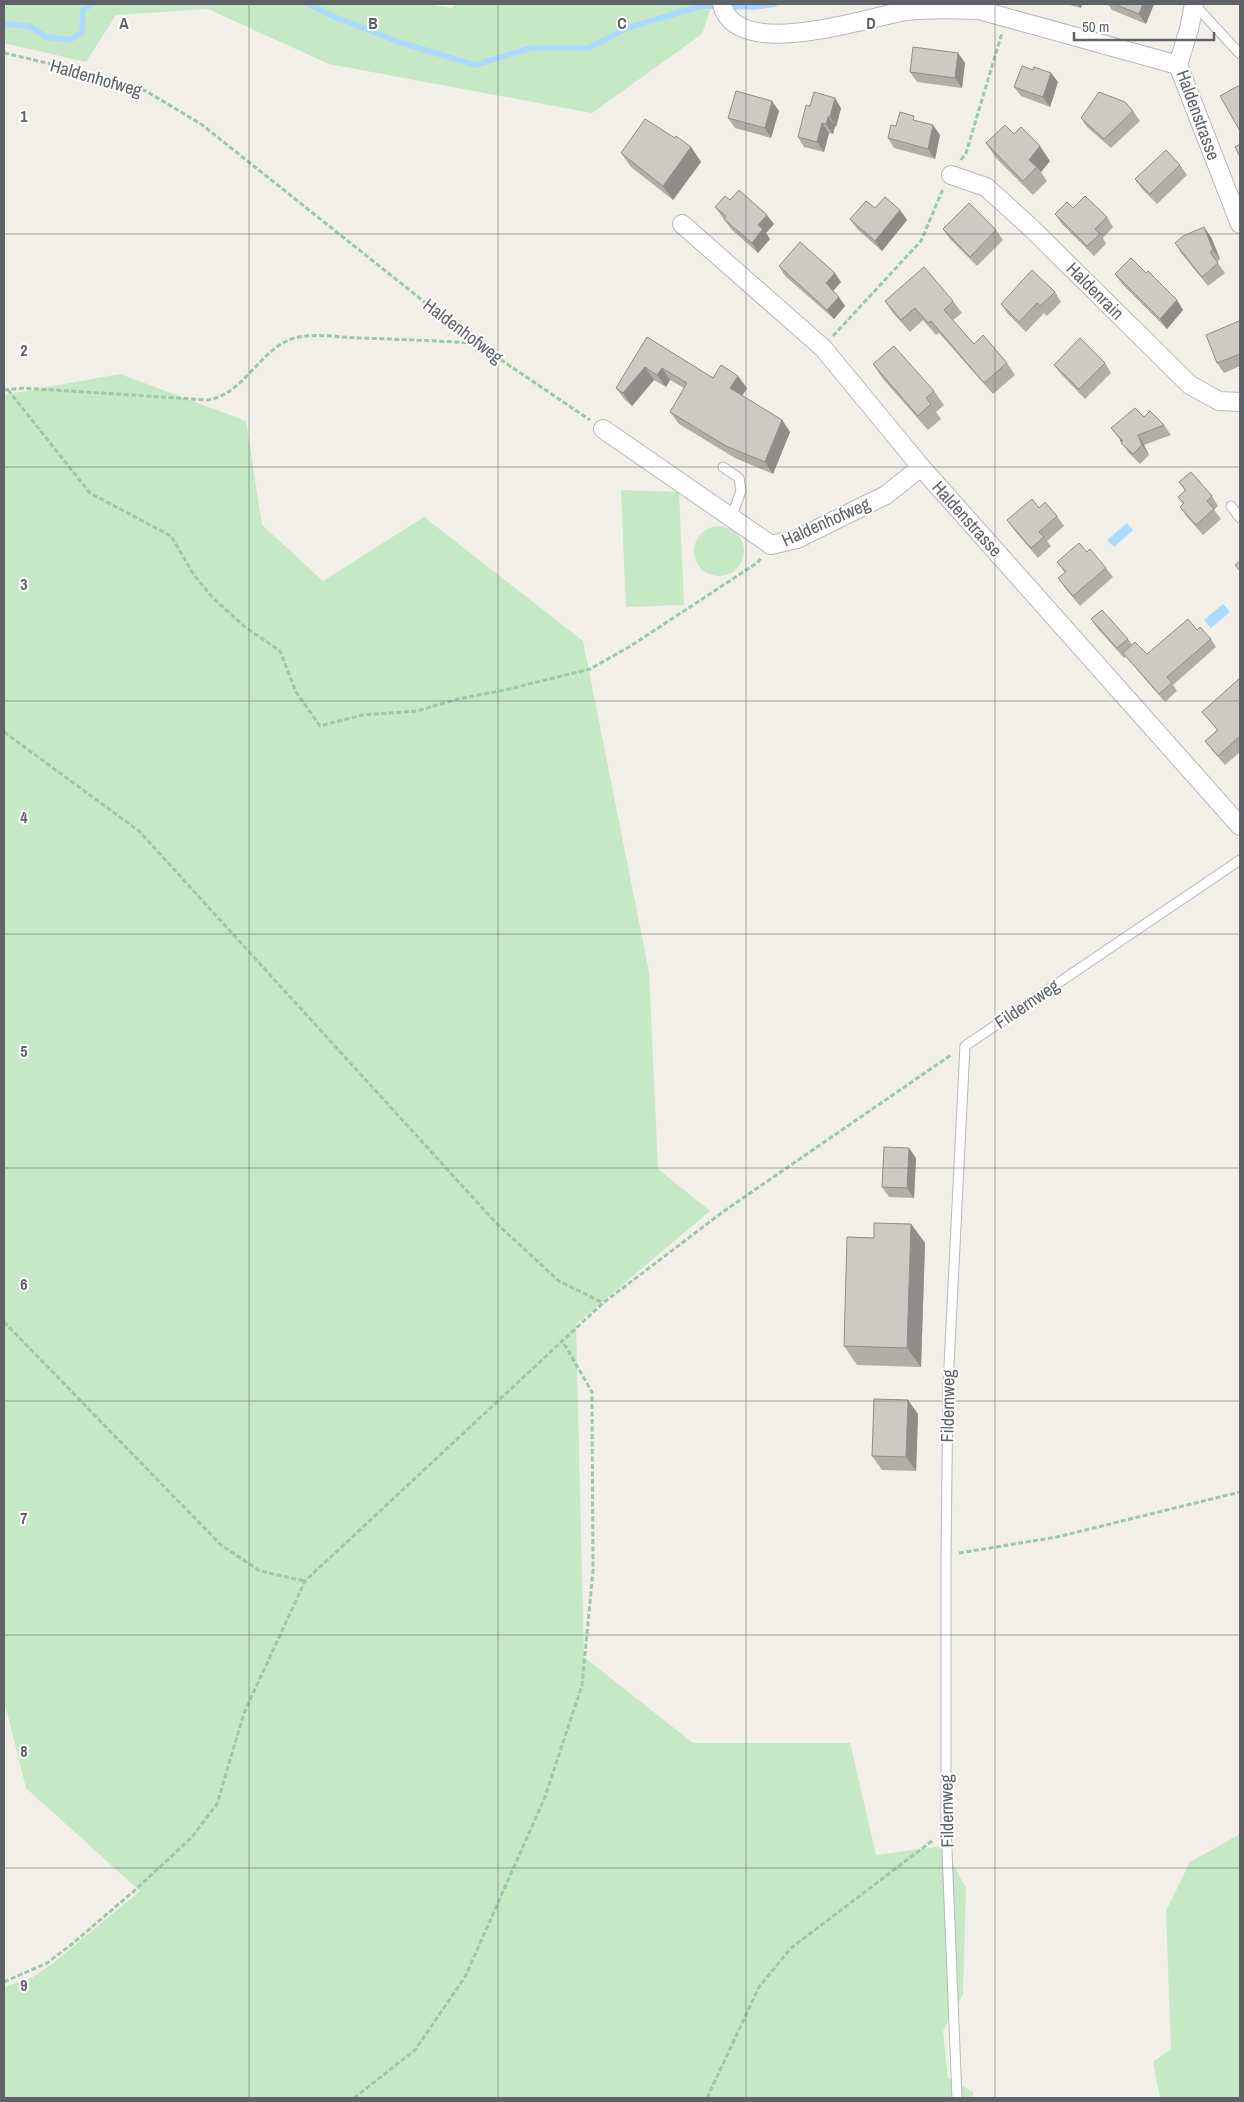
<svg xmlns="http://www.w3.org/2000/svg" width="1244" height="2102" font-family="'Archivo Narrow',sans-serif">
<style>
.green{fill:#c5e8c5}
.water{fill:#aadaff}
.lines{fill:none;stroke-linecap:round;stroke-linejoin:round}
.stream{stroke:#aadaff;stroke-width:5.5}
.service-casing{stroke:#b5b8bc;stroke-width:11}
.minor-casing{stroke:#b5b8bc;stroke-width:20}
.path{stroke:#9cc7a9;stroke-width:3;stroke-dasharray:5 2.5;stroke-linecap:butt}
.service{stroke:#fff;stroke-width:9}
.minor{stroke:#fff;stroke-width:18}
.wall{fill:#afaea9}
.shaded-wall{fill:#8f8d8a}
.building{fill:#cccac5;stroke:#8f8d8a}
.grid{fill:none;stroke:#5f6368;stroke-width:1;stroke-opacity:0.55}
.labels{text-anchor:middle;stroke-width:4;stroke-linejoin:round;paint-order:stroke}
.street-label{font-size:18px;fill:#5f6368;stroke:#fff}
.grid-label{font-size:16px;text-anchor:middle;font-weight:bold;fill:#5f6368;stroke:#fff;stroke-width:4;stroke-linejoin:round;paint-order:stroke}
</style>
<rect width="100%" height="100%" fill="#f1efe8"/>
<!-- green -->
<g class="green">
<polygon points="4,4 426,4 451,8 456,4 712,4 702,34 592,113 329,64 208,9 116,15 86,62 4,43"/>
<polygon points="120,374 246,421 262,525 323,581 424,517 583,641 649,972 658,1169 710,1211 576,1324 584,1657 693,1743 850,1743 876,1855 943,1846 966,1888 963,1994 943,2031 948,2078 973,2092 973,2098 4,2098 4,1987 33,1977 52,1964 140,1891 26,1788 4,1700 4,395"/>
<polygon points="621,490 679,492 684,605 626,607"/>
<circle cx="719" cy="551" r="25"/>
<polygon points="1240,1834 1240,2098 1160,2098 1153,2062 1171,2049 1166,1911 1190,1862"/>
</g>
<!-- water -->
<g class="water">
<polygon points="1127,523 1133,530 1114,547 1107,540"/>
<polygon points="1223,604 1230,612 1211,628 1204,620"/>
</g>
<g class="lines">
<!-- stream -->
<g class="stream">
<polyline points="308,4 337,18 402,43 475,65 531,48 589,48 627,28 701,6 755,7 775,4"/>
<polyline points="4,24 30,26 46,37 70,40 82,32 83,10 92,4"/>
</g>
<!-- service casing -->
<g class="service-casing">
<g id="service">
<polyline points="1194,4 1240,54"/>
<polyline points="723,467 739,478 741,491 731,518"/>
<polyline points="1231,506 1240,518"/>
<polyline points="957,2098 946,1826 946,1555 948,1386 965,1046 1240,860"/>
</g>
</g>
<!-- minor casing -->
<g class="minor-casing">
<g id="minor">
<path d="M722,4C736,63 866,17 906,11C930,8 955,9 979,10L1178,65"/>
<polyline points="1194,4 1189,29 1178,65 1240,224"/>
<polyline points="951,175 986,187 1029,226 1190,385 1219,401 1240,402"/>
<polyline points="682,224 823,348 921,467 1240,826"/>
<polyline points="603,429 771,545 797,539 886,495 921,467"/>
</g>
</g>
<!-- path -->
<g class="path">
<polyline points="4,53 60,66 146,91 201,124 476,343 590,420"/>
<polyline points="961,160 966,153 1002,33"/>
<polyline points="833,336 921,241 943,189"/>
<path d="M4,390L24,388L208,400C243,394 257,354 289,340C308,332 336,337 357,338C397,339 436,341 475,343"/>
<polyline points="8,390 90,493 171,536 194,575 213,598 245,627 280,651 296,692 320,726 362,715 417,711 458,699 505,690 590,669 629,647 757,563 761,558"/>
<polyline points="4,732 139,831 497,1224 559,1281 603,1303"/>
<polyline points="4,1322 221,1545 260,1571 305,1581"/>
<polyline points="959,1553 1057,1537 1240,1492"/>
<polyline points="4,1982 47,1963 72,1944 134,1891 191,1838 217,1804 244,1713 305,1581 603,1303 724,1211 951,1055"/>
<polyline points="354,2098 415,2050 465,1977 545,1797 582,1685 593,1571 592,1392 563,1342"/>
<polyline points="707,2098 759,1987 791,1948 932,1841"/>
</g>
<!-- service -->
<use href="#service" class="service"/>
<!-- minor -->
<use href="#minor" class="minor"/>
</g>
<!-- wall -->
<g class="wall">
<polygon points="1066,4 1082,4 1081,8"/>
<polygon points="1108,4 1154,4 1146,24 1112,10"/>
<polygon points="958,53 965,63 962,88 917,82 910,72"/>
<polygon points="1033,70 1051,73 1058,82 1050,107 1021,96 1014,87"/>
<polygon points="810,106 841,108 836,127 835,126 833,134 829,133 824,152 804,147 798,137"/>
<polygon points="779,111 771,138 735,128 728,118"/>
<polygon points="1133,111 1140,121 1111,148 1087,127 1081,118"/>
<polygon points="917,121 940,135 935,159 894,148 888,138 896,126"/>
<polygon points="1014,134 1050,161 1041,172 1047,181 1033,195 996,158 986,143"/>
<polygon points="675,138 691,147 701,162 673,200 631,167 621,153"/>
<polygon points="1180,165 1187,175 1157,204 1142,189 1135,179"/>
<polygon points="730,200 774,224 766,233 770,239 758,253 731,229 715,207"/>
<polygon points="875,208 900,210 907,220 882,251 857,229 850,219"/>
<polygon points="1073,208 1107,217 1113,227 1103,238 1106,244 1094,256 1062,224 1055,214"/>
<polygon points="943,229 996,230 1003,240 977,266 950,239"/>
<polygon points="1211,237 1220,259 1217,262 1225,273 1208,286 1181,253 1175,243"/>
<polygon points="779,266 841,282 833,291 845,306 834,319 785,276"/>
<polygon points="1115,274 1183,310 1167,329 1122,284"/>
<polygon points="1055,292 1061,302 1047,316 1044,313 1026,332 1008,314 1001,304"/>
<polygon points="885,301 953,301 962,313 953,320 974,344 1007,363 1015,375 993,394 939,333 936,335 923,320 910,332 893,313"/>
<polygon points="1240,323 1240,366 1224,373 1217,363"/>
<polygon points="647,337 713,378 747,388 742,396 782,420 790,432 773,474 735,458 679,424 670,412 684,388 670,380 666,387 654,380 632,406 625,400 616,388"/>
<polygon points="1105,363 1111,373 1085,399 1061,374 1054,365"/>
<polygon points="873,364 934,391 944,405 936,412 941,419 928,430 883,379"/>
<polygon points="1144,417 1164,425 1171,435 1144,445 1149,455 1140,464 1128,452 1121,441 1111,428"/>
<polygon points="1179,482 1212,496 1218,506 1214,510 1221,519 1203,535 1187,517 1180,507 1183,504 1178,497 1185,491"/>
<polygon points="1057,516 1064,526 1047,541 1051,546 1038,558 1014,530 1007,520"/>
<polygon points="1087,552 1106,568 1113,577 1080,606 1065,588 1058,578 1065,573 1057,562"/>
<polygon points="1091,619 1128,639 1132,645 1147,654 1197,630 1211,639 1216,647 1173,685 1177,691 1165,702 1126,657 1124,658 1098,629"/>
<polygon points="1240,678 1240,752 1225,765 1212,750 1205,741 1217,730 1202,712"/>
<polygon points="916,1158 914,1198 889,1197 882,1187"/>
<polygon points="911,1224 925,1243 921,1367 857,1365 844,1346 874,1238"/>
<polygon points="918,1414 916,1471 882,1470 872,1456"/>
</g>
<!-- shaded-wall -->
<g class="shaded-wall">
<polygon points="1078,4 1082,4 1081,8"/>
<polygon points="1143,4 1154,4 1146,24 1139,14"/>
<polygon points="958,53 965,63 962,88 955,78"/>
<polygon points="1051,73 1058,82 1050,107 1043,97"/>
<polygon points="835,98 841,108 836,127 830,117"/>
<polygon points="772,101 779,111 771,138 765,128"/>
<polygon points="828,117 835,126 833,134 826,124"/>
<polygon points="822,123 829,133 824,152 817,142"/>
<polygon points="933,125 940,135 935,159 928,149"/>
<polygon points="1040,146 1050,161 1041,172 1037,167 1029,160"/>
<polygon points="691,147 701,162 673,200 663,186"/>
<polygon points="900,210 907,220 882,251 875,241"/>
<polygon points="767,215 774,224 766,233 770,239 758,253 752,243 758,225"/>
<polygon points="1204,227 1211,237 1220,259 1213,250"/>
<polygon points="835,273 841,282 832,292 826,283"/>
<polygon points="839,297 845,306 834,319 827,310"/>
<polygon points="1177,300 1183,310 1167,329 1160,319"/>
<polygon points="645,367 654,380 632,406 623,393"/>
<polygon points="662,368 670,380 666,387 657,375"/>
<polygon points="738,376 747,388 739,401 730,388"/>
<polygon points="782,420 790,432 773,474 765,462"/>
<polygon points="1138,435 1144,445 1149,455 1142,445"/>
<polygon points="909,1148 916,1158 914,1198 907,1188"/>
<polygon points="911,1224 925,1243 921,1367 907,1348"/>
<polygon points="908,1400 918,1414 916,1471 906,1457"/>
</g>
<!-- building -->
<g class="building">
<polygon points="1114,4 1143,4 1139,14"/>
<polygon points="913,47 958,53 955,78 910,72"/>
<polygon points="1022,66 1033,70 1034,67 1051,73 1043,97 1014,87"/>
<polygon points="1240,85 1240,131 1220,96"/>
<polygon points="736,91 772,101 765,128 728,118"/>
<polygon points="814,92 835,98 830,117 828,117 826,124 822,123 817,142 798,137 806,105 810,106"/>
<polygon points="1099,92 1125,102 1133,111 1104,139 1081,118"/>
<polygon points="900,112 914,116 913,120 933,125 928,149 888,138 891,125 896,126"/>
<polygon points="645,119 675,138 676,136 691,147 663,186 621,153"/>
<polygon points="1005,125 1014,134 1021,127 1040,146 1029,160 1037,167 1023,181 986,143"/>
<polygon points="1240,144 1240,157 1235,147"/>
<polygon points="1166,150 1180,165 1150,194 1135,179"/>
<polygon points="739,190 767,215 758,225 763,229 752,243 724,219 726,216 715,207 725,196 730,200"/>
<polygon points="1085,196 1107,217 1095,229 1100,234 1087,246 1055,214 1067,202 1073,208"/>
<polygon points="885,197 900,210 875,241 850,219 866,201 875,208"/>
<polygon points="969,203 996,230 970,257 943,229"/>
<polygon points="1204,227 1213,250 1210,252 1218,263 1202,277 1175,243 1183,236"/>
<polygon points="800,242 835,273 826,283 839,297 827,310 779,266"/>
<polygon points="1131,258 1146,273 1148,271 1177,300 1160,319 1115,274"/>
<polygon points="924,267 953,301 944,310 974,344 983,335 1007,363 984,383 931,321 928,323 915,308 901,320 885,301"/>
<polygon points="1032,270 1055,292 1040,306 1037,303 1019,322 1001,304"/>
<polygon points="1239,321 1240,324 1240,354 1217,363 1206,335"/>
<polygon points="647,337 713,378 721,365 738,376 730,388 782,420 765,462 726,446 670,412 687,383 662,368 657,375 645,367 623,393 616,388"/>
<polygon points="1080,338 1105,363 1079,389 1054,365"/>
<polygon points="894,346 934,391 926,398 931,404 918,416 873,364"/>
<polygon points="1135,408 1144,417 1150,411 1164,425 1138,435 1142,445 1133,454 1121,443 1123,440 1120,441 1122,440 1111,428"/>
<polygon points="1191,472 1212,496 1207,501 1214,509 1196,525 1180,507 1184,503 1178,497 1186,490 1179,482"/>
<polygon points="1032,499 1039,508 1045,502 1057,516 1039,532 1044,537 1031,548 1007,520"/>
<polygon points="1079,543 1087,552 1090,549 1106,568 1073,596 1058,578 1066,572 1057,562"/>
<polygon points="1240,561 1240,571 1235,565"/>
<polygon points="1102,610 1128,639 1117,648 1091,619"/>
<polygon points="1188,619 1197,630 1200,627 1211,639 1167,677 1172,683 1159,694 1123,653 1135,642 1147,654"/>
<polygon points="1240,678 1240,738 1239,737 1218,756 1205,741 1218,730 1202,712"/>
<polygon points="884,1147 909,1148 907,1188 882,1187"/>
<polygon points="874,1223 911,1224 907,1348 844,1346 847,1237 874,1238"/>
<polygon points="874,1399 908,1400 906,1457 872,1456"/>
</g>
<!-- grid -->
<path class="grid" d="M249,4V2098M498,4V2098M746,4V2098M995,4V2098M4,234H1240M4,467H1240M4,701H1240M4,934H1240M4,1168H1240M4,1401H1240M4,1635H1240M4,1868H1240"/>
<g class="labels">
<!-- street labels -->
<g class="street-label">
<text transform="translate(96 78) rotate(16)" y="6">Haldenhofweg</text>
<text transform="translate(1198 115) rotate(70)" y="6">Haldenstrasse</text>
<text transform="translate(1095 291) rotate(45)" y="6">Haldenrain</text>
<text transform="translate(463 331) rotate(37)" y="6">Haldenhofweg</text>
<text transform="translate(967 519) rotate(48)" y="6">Haldenstrasse</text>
<text transform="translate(826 522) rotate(-24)" y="6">Haldenhofweg</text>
<text transform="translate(1027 1004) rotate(-34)" y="6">Fildernweg</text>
<text transform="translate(948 1406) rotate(-89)" y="6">Fildernweg</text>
<text transform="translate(947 1811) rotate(-91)" y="6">Fildernweg</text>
</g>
</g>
<g class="grid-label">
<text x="124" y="29">A</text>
<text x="373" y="29">B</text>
<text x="622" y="29">C</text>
<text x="871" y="29">D</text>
<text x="24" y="122">1</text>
<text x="24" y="356">2</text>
<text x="24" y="590">3</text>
<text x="24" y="823">4</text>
<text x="24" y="1057">5</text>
<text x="24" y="1290">6</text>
<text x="24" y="1524">7</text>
<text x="24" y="1757">8</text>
<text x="24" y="1991">9</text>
</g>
<!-- border -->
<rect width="1244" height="2102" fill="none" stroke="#5f6368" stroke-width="10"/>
<!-- scale -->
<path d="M1074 32v8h140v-8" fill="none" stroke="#5f6368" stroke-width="2.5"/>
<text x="1082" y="32" font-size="15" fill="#5f6368" stroke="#ffffff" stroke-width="4" paint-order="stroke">50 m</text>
</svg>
